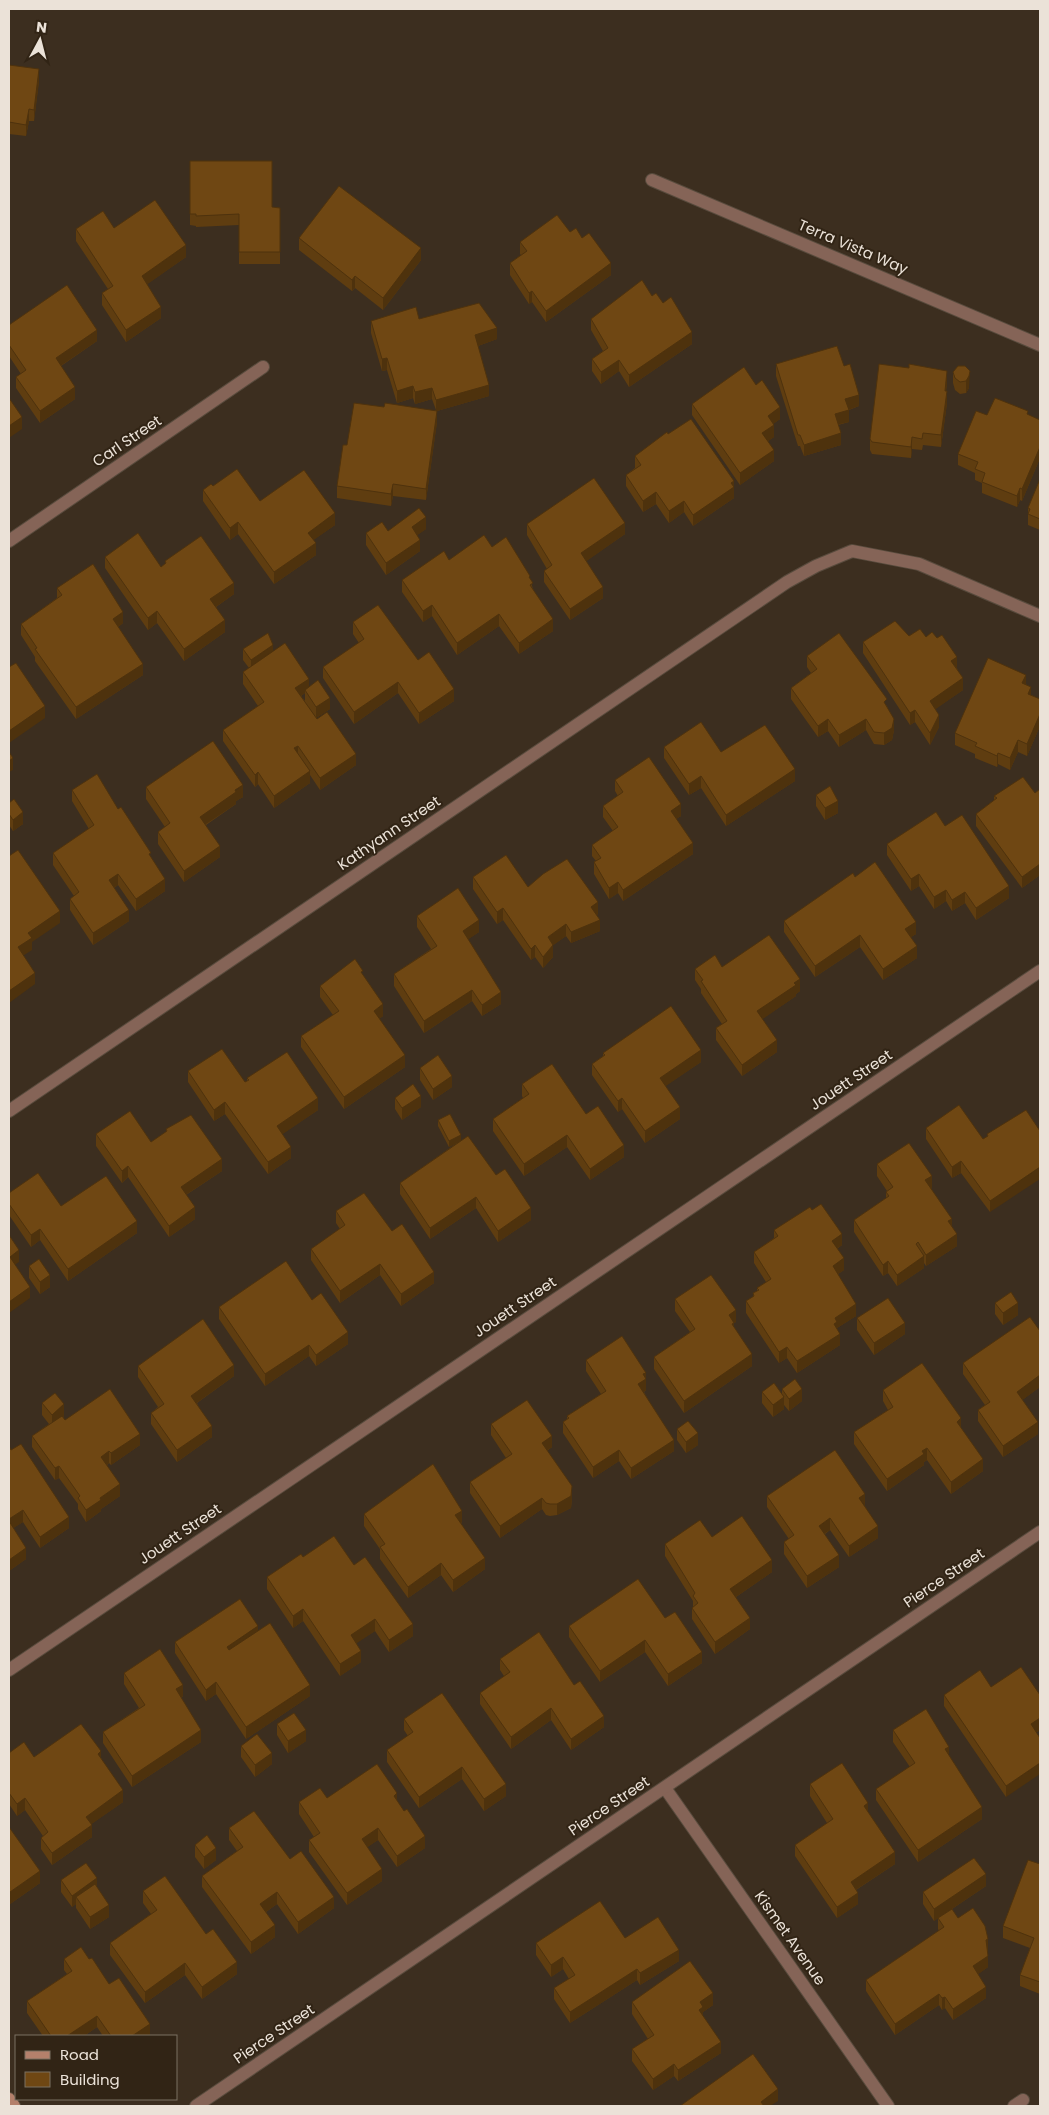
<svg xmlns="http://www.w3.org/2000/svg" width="1049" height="2115" font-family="Poppins,sans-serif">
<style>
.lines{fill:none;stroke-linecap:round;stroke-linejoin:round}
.street-casing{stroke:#584b3d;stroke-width:14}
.secondary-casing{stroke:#584b3d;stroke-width:14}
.street{stroke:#856457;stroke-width:12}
.secondary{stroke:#b4806b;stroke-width:12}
.wall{fill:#5f3d10;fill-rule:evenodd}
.shaded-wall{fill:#4e320d}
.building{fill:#6f4713;stroke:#4e320d}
.labels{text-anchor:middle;stroke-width:4;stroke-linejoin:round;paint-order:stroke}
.street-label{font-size:15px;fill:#ebe2d8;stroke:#312415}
</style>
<rect width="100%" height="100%" fill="#3c2e1f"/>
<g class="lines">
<!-- street casing -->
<g class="street-casing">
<g id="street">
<polyline points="652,180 1040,345"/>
<polyline points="9,541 263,367"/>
<polyline points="9,1111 787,582 816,566 852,551 919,564 1040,616"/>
<polyline points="9,1670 1040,971"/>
<polyline points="665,1788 888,2106"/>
<polyline points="196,2106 1040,1532"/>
<polyline points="1014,2106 1023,2100"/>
</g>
</g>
<!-- secondary casing -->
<g class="secondary-casing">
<polyline id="secondary" points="9,2099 14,2106"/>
</g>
<!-- street -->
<use href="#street" class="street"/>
<!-- secondary -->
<use href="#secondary" class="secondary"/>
</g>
<!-- wall -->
<g class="wall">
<polygon points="9,65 39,81 34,121 29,121 26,136 9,134"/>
<polygon points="190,161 272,207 280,208 280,264 239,264 239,225 196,227 196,226 190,225"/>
<polygon points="114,228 186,257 147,284 161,318 126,342 102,305 102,293 108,289 76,241 76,229"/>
<polygon points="570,232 582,238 611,275 546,322 532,302 529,304 510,275 510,263 521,255 520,254 520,242"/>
<polygon points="299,238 421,260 383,310 355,288 352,291 299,250"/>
<polygon points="652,296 692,344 629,387 619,371 601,384 592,371 592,359 603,351 591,330 591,319"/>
<polygon points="419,319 497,339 478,346 489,396 437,411 437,422 426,500 393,496 391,506 337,498 337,486 347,445 436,410 432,399 415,404 413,398 397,403 387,370 382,371 371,333 371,321"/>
<polygon points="9,325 97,341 61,366 75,399 40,423 16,388 16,377 21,374 9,356"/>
<polygon points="776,364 859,406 849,410 849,422 838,425 841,445 804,456 800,446 798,446 776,376"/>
<polygon points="965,366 969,388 966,393 960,394 955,390 953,383 953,372"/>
<polygon points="947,382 946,391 947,403 941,447 923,445 922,450 912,449 911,458 872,454 870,450 870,439"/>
<polygon points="692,404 780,419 773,424 774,437 768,441 774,461 740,485 692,415"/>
<polygon points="987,415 1028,415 1040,420 1040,458 1022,501 1020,500 1017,507 982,493 982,483 975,480 975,473 958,465 958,454"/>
<polygon points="635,456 734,481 734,498 693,526 684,512 669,523 656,504 643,512 626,486 626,475 635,468"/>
<polygon points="1040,479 1040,530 1028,525 1028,508"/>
<polygon points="213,486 260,501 335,525 313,540 316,555 274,584 238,534 230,540 203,501 203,490"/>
<polygon points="527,524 625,534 586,561 603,598 570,620 544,582 544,571 547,569 527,535"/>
<polygon points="426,529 417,535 420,551 386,575 366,545 366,533 388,531"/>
<polygon points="492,547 530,579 533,589 553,631 519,654 499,626 457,655 432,616 423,622 402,592 402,580 449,560"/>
<polygon points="105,557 161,567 165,564 165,561 234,594 216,607 225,632 184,661 157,623 148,630 105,568"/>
<polygon points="57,588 123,623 118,627 143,675 76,719 35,661 35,657 21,635 21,624 57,598"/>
<polygon points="353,622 418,660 454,701 419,724 398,693 354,724 323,678 323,667 359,643 353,634"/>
<polygon points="909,636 926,637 957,668 963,690 935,709 939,727 930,745 915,722 910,725 863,653 863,642"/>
<path d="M243,649L273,651L309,687L330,709L316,718L356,765L320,790L310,775V783L274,808L258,784L255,787L223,741V730L258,706L243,684V672L249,668L243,660ZM305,693V701L301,696Z"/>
<polygon points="807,656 887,706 894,730 892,740 884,745 874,744 866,730 839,747 828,731 818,737 791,699 791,688 811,673 807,667"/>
<polygon points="1026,684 1031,695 1040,699 1040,726 1027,756 1018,752 1010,770 998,764 997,767 975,758 975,754 955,745 955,733"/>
<polygon points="664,747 721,752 795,781 726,826 701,788 689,795 664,758"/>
<polygon points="615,780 681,816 676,819 693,854 623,901 618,893 609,899 594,874 594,862 596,861 592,856 592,845 613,831 603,817 603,806 618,796 615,791"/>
<polygon points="146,787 243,797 236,801 236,804 206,825 220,857 184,882 158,844 158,832 165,827 146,799"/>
<polygon points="1040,789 1040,875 1022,888 976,826 976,814 994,800 994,796 1035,793"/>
<polygon points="72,790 118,809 151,858 165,891 136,911 118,885 114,888 129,921 93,945 70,910 70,899 74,896 53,865 53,853 89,829 72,801"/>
<polygon points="816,795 838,813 825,820 816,806"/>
<polygon points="9,803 23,824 13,831 9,825"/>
<polygon points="945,826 1009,898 976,920 965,903 952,911 946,901 934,909 919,886 911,891 887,855 887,844"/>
<polygon points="473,877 528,887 598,914 596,915 600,931 571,943 566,936 553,945 553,957 543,968 535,957 531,960 503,920 497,924 473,889"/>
<polygon points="855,877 916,934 911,937 917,958 883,980 860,947 815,977 784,932 784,921"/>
<polygon points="417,916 479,932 468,939 501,1004 482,1016 472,1001 424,1033 394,986 394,974 431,949 417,927"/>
<polygon points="722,967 800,991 796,994 796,996 762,1019 777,1052 742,1076 716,1040 716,1028 722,1024 701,993 701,989 695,980 695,969"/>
<polygon points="363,975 383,1016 379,1019 405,1067 344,1109 301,1047 301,1036 333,1015 320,997 320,986"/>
<polygon points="603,1053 701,1062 665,1086 680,1119 645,1143 622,1109 618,1112 592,1075 592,1064 603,1056"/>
<polygon points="420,1068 452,1087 433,1100 420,1080"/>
<polygon points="188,1071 245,1082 247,1081 247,1078 318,1110 282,1134 291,1158 268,1174 225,1114 214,1121 188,1082"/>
<polygon points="522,1084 586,1114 624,1157 590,1180 567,1147 524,1176 493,1131 493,1119 523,1098 522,1096"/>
<polygon points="395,1098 421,1107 402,1120 395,1109"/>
<polygon points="438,1120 496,1175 531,1220 498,1242 476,1208 430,1239 400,1194 400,1183 457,1143 449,1147 438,1126"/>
<polygon points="926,1128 983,1139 987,1137 987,1134 1040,1131 990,1212 961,1173 952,1178 926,1139"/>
<polygon points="166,1129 222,1171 186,1195 195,1219 169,1237 128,1177 122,1183 96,1146 96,1134 151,1142 166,1132"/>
<polygon points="877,1164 932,1188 931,1188 952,1226 957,1246 926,1266 924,1263 924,1268 897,1286 888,1273 883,1276 854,1232 854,1220 886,1198 886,1192 887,1191 877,1176"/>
<polygon points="9,1193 61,1206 137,1233 68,1281 40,1240 31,1247 9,1215"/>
<polygon points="336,1211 392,1231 434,1283 401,1306 380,1275 340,1303 311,1260 311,1249 340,1229 336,1223"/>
<polygon points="774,1230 842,1245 837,1249 844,1270 838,1274 856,1316 837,1328 840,1345 797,1373 787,1358 779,1363 746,1313 746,1301 753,1297 753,1293 757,1291 757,1288 766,1282 754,1263 754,1252 774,1238"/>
<polygon points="29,1266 50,1287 40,1294 29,1278"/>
<polygon points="675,1299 736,1322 734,1323 734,1327 752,1366 684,1413 654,1369 654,1357 690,1332 675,1311"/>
<polygon points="312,1300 348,1344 316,1366 309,1356 265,1386 219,1319 219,1307"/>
<polygon points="995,1303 1018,1315 1003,1325 995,1314"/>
<polygon points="857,1318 905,1334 874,1355 857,1330"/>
<polygon points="586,1360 646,1378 646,1390 644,1392 674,1451 631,1479 619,1461 593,1478 563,1433 563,1422 567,1419 567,1416 601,1394 586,1371"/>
<polygon points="963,1363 1040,1387 1022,1400 1038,1434 1003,1457 978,1421 978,1410 985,1405 963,1374"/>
<polygon points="138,1366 234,1376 197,1403 212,1437 177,1462 151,1424 151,1413 158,1407 138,1377"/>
<polygon points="782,1389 802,1401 789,1411 784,1405 784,1409 773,1417 762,1403 762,1392 782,1393"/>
<polygon points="883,1390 961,1428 983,1471 951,1494 927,1460 924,1462 924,1465 887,1491 854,1444 854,1432 888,1410 883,1401"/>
<polygon points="42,1403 64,1416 63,1417 65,1420 140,1445 111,1465 109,1463 107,1465 120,1496 101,1509 101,1511 86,1522 78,1509 78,1504 59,1478 55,1480 32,1447 32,1436 49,1424 42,1415"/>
<polygon points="491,1424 552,1447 547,1451 572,1498 571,1508 557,1515 550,1516 546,1515 542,1509 500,1538 470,1493 470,1482 506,1458 491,1435"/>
<polygon points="677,1429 698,1445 686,1453 677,1440"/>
<polygon points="11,1450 69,1528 40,1548 23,1522 13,1528 26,1559 9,1571"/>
<polygon points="767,1496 865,1506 878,1538 849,1557 830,1530 825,1534 839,1567 807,1588 784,1554 784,1542 789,1539 767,1507"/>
<polygon points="364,1514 462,1522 461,1523 485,1569 453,1592 441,1575 408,1598 380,1559 380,1549 364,1526"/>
<polygon points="712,1537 772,1572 736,1597 750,1629 715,1654 692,1619 692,1608 693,1607 693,1601 665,1556 665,1544"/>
<polygon points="303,1557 354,1565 413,1636 389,1652 375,1631 356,1643 361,1662 340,1676 303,1621 293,1628 267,1589 267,1577"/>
<polygon points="665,1618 702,1663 668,1686 645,1652 600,1682 569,1637 569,1626"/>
<polygon points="258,1631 310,1696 246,1739 216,1694 206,1701 175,1653 175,1642"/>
<polygon points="500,1659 574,1685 604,1727 571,1750 551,1720 511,1749 480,1704 480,1693 504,1676 500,1670"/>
<polygon points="124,1673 183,1696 181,1698 201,1742 132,1787 103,1743 103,1732 139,1708 124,1684"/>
<polygon points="991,1687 1040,1695 1040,1730 1037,1732 1006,1797 944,1706 944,1695"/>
<polygon points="404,1719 506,1796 484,1811 462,1779 419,1808 387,1762 387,1750 408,1736 404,1730"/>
<polygon points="277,1724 306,1741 288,1753 277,1735"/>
<polygon points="893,1730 982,1819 918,1862 876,1800 876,1789 910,1767 893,1742"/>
<polygon points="241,1746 272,1764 255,1777 241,1757"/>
<polygon points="9,1753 34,1757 101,1758 123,1802 91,1824 92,1837 52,1865 41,1849 41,1838 43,1836 25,1810 17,1816 9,1804"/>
<polygon points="810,1784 868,1812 895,1864 856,1890 858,1904 837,1918 795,1856 795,1845 827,1823 810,1796"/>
<polygon points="327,1798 397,1801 425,1848 397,1867 378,1840 367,1847 382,1881 347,1905 309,1852 309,1840 314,1837 299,1814 299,1802"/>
<polygon points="9,1827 40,1883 10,1904 9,1903"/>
<polygon points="229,1828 290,1859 334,1908 298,1934 277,1904 266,1912 275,1937 251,1954 202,1887 202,1876 237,1851 229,1840"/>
<polygon points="195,1845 216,1860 204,1869 195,1857"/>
<polygon points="1040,1864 1040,1994 1020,1986 1020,1975 1030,1948 1003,1938 1003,1926"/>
<polygon points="61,1880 97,1888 109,1917 90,1929 76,1908 76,1904 72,1907 61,1892"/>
<polygon points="986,1886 949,1911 958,1918 988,1950 987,1951 988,1967 978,1974 986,1998 953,2020 945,2008 942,2010 939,2005 895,2035 866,1991 866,1980 939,1931 938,1929 938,1918 934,1921 923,1904 923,1892"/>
<polygon points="143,1891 206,1934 237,1974 202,1999 185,1975 145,2003 110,1955 110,1943 151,1914 143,1903"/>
<polygon points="625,1938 679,1961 640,1985 637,1980 570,2023 554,1999 554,1988 569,1979 563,1969 551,1977 536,1955 536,1943"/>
<polygon points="64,1959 89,1959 150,2035 149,2036 103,2036 97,2027 84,2036 43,2036 27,2013 27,2001 67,1974 64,1970"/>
<polygon points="632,2002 713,2005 703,2012 703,2016 721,2053 678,2081 674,2076 653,2090 632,2061 632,2049 648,2039 632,2014"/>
</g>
<!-- shaded-wall -->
<g class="shaded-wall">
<polygon points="39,69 39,81 34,121 34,110"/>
<polygon points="29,109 29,121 26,136 26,125"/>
<polygon points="186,245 186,257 142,288 142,276"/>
<polygon points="421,248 421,260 383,310 383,298"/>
<polygon points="611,263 611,275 546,322 546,311"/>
<polygon points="355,276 355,288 352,291 352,280"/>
<polygon points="532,291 532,302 529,304 529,293"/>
<polygon points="161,307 161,318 126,342 126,330"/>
<polygon points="497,328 497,339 475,347 475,335"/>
<polygon points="97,330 97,341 56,369 56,358"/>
<polygon points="692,332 692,344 629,387 629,375"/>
<polygon points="387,358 387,370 382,371 382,359"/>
<polygon points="619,360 619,371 601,384 601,372"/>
<polygon points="947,371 947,382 945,402 945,391"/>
<polygon points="970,371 969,388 966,393 966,381"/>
<polygon points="489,385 489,396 437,411 437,422 426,500 426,489 436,412 436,400"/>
<polygon points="413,386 413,398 397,403 397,391"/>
<polygon points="75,387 75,399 40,423 40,411"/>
<polygon points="432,388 432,399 415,404 415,392"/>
<polygon points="947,391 947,403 941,447 941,435"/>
<polygon points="859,395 859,406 845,411 845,399"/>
<polygon points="780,407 780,419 768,428 768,416"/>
<polygon points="849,410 849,422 835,425 835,414"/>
<polygon points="22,417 22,429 9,438 9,426"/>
<polygon points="774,425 774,437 762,445 762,433"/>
<polygon points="841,433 841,445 804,456 804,445"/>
<polygon points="912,437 912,449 911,458 911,447"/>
<polygon points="1040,447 1040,458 1022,501 1022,489"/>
<polygon points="774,450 774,461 740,485 740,473"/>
<polygon points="734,481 734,498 693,526 693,515"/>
<polygon points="393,484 393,496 391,506 391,494"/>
<polygon points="1020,488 1020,500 1017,507 1017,496"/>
<polygon points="656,492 656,504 643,512 643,501"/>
<polygon points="684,501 684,512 669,523 669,511"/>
<polygon points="335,513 335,525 308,544 308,533"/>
<polygon points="426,517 426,529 412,539 412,527"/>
<polygon points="238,522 238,534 230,540 230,528"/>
<polygon points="625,523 625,534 581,565 581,553"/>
<polygon points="420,540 420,551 386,575 386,563"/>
<polygon points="316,543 316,555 274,584 274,572"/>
<polygon points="234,583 234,594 210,611 210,599"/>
<polygon points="603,587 603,598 570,620 570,609"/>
<polygon points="432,605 432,616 423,622 423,611"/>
<polygon points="157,611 157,623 148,630 148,618"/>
<polygon points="123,612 123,623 113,631 113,619"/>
<polygon points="499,614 499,626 457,655 457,643"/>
<polygon points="553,619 553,631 519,654 519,643"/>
<polygon points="225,620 225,632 184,661 184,649"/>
<polygon points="273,645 273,657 251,671 251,660"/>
<polygon points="957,657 957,668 951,661"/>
<polygon points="143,664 143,675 76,719 76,707"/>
<polygon points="1026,675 1026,687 1022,683"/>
<polygon points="963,678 963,690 930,713 930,701"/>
<polygon points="309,679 309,690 305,690 305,693 295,700 295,688"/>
<polygon points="398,682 398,693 354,724 354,712"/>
<polygon points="1031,687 1031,698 1028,694"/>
<polygon points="454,689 454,701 419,724 419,713"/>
<polygon points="330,698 330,709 316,718 316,707"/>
<polygon points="45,706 45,718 9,743 9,731"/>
<polygon points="915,710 915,722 910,725 910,713"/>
<polygon points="1040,714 1040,726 1027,756 1027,744"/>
<polygon points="939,715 939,727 930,745 930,733"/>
<polygon points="828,719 828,731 818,737 818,726"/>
<polygon points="866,719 866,730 839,747 839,735"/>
<polygon points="894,719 894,730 892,740 884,745 884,733"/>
<polygon points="1018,740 1018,752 1010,770 1010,758"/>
<polygon points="298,746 298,757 294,748"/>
<polygon points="998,753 998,764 997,767 997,756"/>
<polygon points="356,754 356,765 320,790 320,778"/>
<polygon points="13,758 13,770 9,772 9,761"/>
<polygon points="795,769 795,781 726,826 726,815"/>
<polygon points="310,771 310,783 274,808 274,796"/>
<polygon points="258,772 258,784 255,787 255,775"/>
<polygon points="701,776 701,788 689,795 689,784"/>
<polygon points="243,785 243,797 236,801 236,804 200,828 200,817"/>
<polygon points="838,801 838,813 825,820 825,808"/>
<polygon points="681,804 681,816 671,822 671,811"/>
<polygon points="23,812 23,824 13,831 13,820"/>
<polygon points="693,843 693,854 623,901 623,890"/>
<polygon points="220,846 220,857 184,882 184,871"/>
<polygon points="1040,864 1040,875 1022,888 1022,877"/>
<polygon points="118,874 118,885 109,891 109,880"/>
<polygon points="919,874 919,886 911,891 911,879"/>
<polygon points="165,879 165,891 136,911 136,899"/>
<polygon points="618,882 618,893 609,899 609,888"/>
<polygon points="1009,886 1009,898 976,920 976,908"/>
<polygon points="946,890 946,901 934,909 934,897"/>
<polygon points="965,892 965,903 952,911 952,900"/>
<polygon points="598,902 598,914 591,919 591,907"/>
<polygon points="503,908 503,920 497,924 497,912"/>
<polygon points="129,910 129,921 93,945 93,933"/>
<polygon points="60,911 60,923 32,942 32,950 18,959 18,947 28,933"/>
<polygon points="479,920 479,932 463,943 463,931"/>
<polygon points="600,920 600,931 571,943 571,932"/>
<polygon points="916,922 916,934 905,941 905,929"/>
<polygon points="566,924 566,936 548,949 548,937"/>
<polygon points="860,935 860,947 815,977 815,966"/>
<polygon points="535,945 535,957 531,960 531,949"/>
<polygon points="553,945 553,957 543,968 543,957"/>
<polygon points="917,946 917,958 883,980 883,969"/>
<polygon points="35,973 35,984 9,1003 9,991"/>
<polygon points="800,979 800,991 796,994 796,996 757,1023 757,1011"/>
<polygon points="472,990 472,1001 424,1033 424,1021"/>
<polygon points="501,992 501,1004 482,1016 482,1005"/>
<polygon points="383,1004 383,1016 374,1023 374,1011"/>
<polygon points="777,1040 777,1052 742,1076 742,1065"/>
<polygon points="701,1050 701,1062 660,1090 660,1078"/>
<polygon points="405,1055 405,1067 344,1109 344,1097"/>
<polygon points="452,1076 452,1087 433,1100 433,1089"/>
<polygon points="421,1096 421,1107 402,1120 402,1108"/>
<polygon points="318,1098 318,1110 277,1138 277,1126"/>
<polygon points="622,1098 622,1109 618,1112 618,1101"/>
<polygon points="225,1102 225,1114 214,1121 214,1110"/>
<polygon points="680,1107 680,1119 645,1143 645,1131"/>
<polygon points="461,1135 461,1141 449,1147 449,1141"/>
<polygon points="567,1135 567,1147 524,1176 524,1164"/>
<polygon points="624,1145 624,1157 590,1180 590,1169"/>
<polygon points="291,1147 291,1158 268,1174 268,1162"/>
<polygon points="222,1159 222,1171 181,1198 181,1187"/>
<polygon points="961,1161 961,1173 952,1178 952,1167"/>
<polygon points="128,1166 128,1177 122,1183 122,1171"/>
<polygon points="1040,1167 1040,1179 990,1212 990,1201"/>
<polygon points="932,1176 932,1188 925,1192 925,1180"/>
<polygon points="476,1197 476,1208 430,1239 430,1228"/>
<polygon points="195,1207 195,1219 169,1237 169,1226"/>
<polygon points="531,1208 531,1220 498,1242 498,1231"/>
<polygon points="952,1219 952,1231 948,1221"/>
<polygon points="137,1221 137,1233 68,1281 68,1269"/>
<polygon points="40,1229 40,1240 31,1247 31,1235"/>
<polygon points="842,1234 842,1245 832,1252 832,1241"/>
<polygon points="957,1234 957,1246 926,1266 926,1255"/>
<polygon points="19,1250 19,1262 10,1268 10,1257"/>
<polygon points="924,1256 924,1268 897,1286 897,1275"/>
<polygon points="844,1258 844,1270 833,1277 833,1266"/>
<polygon points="888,1261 888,1273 883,1276 883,1265"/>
<polygon points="380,1264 380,1275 340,1303 340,1291"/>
<polygon points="434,1272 434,1283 401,1306 401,1294"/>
<polygon points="50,1275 50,1287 40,1294 40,1282"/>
<polygon points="30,1287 30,1298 9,1313 9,1302"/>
<polygon points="1018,1303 1018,1315 1003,1325 1003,1313"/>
<polygon points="856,1304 856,1316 837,1328 837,1334 834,1336 835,1318"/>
<polygon points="736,1310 736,1322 734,1323 734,1335 729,1315"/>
<polygon points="905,1323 905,1334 874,1355 874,1343"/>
<polygon points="348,1332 348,1344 316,1366 316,1355"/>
<polygon points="840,1334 840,1345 797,1373 797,1361"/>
<polygon points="309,1345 309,1356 265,1386 265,1374"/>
<polygon points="787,1347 787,1358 779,1363 779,1352"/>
<polygon points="752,1354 752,1366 684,1413 684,1401"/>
<polygon points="234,1365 234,1376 191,1407 191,1396"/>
<polygon points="646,1373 646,1390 638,1396 638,1384 643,1374"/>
<polygon points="1040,1375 1040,1387 1017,1404 1017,1392"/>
<polygon points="802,1389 802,1401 789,1411 789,1399"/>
<polygon points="784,1397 784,1409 773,1417 773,1405"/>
<polygon points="64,1404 64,1416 52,1427 52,1415"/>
<polygon points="961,1418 961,1430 957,1422"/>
<polygon points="1038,1422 1038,1434 1003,1457 1003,1446"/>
<polygon points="212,1426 212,1437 177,1462 177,1450"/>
<polygon points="698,1433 698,1445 686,1453 686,1442"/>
<polygon points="140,1434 140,1445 111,1465 111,1453"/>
<polygon points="552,1436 552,1447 542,1454 542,1443"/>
<polygon points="674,1440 674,1451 631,1479 631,1468"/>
<polygon points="927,1448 927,1460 924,1462 924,1465 887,1491 887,1479 922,1451"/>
<polygon points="619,1450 619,1461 593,1478 593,1467"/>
<polygon points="109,1451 109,1463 101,1469 101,1457"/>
<polygon points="983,1459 983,1471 951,1494 951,1482"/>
<polygon points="59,1466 59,1478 55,1480 55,1468"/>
<polygon points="120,1484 120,1496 101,1509 101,1511 86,1522 86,1510 100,1498"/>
<polygon points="572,1486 572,1498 571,1508 557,1515 557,1504"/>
<polygon points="865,1494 865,1506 859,1498"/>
<polygon points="542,1498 542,1509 500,1538 500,1526"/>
<polygon points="23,1510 23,1522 9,1531 9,1519"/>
<polygon points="462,1511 462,1522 455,1527 455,1515"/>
<polygon points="69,1517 69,1528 40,1548 40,1537"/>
<polygon points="830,1518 830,1530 819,1537 819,1526"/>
<polygon points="878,1526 878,1538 849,1557 849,1546"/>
<polygon points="26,1548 26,1559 9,1571 9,1560"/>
<polygon points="839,1555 839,1567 807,1588 807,1576"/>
<polygon points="485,1558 485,1569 453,1592 453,1580"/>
<polygon points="772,1560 772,1572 730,1601 730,1589"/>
<polygon points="441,1563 441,1575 408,1598 408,1587"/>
<polygon points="303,1609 303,1621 293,1628 293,1616"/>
<polygon points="750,1618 750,1629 715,1654 715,1642"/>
<polygon points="375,1619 375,1631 351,1647 351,1635"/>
<polygon points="413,1624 413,1636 389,1652 389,1640"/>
<polygon points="258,1626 258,1638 227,1659 227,1647"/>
<polygon points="645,1640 645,1652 600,1682 600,1671"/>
<polygon points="361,1651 361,1662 340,1676 340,1664"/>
<polygon points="702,1652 702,1663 668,1686 668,1674"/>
<polygon points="216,1682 216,1694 206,1701 206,1690"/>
<polygon points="183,1685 183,1696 176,1701 176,1689"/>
<polygon points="310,1685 310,1696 246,1739 246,1727"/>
<polygon points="551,1708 551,1720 511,1749 511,1737"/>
<polygon points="604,1716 604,1727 571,1750 571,1739"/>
<polygon points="1040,1718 1040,1730 1031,1736 1031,1724"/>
<polygon points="201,1730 201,1742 132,1787 132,1776"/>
<polygon points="306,1730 306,1741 288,1753 288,1741"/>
<polygon points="949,1747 949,1758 945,1749"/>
<polygon points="101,1751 101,1763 98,1754"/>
<polygon points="272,1753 272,1764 255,1777 255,1765"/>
<polygon points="1040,1763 1040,1774 1006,1797 1006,1786"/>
<polygon points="462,1767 462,1779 419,1808 419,1797"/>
<polygon points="506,1784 506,1796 484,1811 484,1799"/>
<polygon points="123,1790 123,1802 86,1828 86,1817"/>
<polygon points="397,1793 397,1805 394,1796"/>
<polygon points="25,1798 25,1810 17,1816 17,1804"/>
<polygon points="868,1803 868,1814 864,1806"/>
<polygon points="982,1807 982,1819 918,1862 918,1850"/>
<polygon points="92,1825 92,1837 52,1865 52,1853"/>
<polygon points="378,1828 378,1840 362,1851 362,1839"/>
<polygon points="425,1836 425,1848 397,1867 397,1856"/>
<polygon points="216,1848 216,1860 204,1869 204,1857"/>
<polygon points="895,1852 895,1864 851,1893 851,1882"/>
<polygon points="382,1869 382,1881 347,1905 347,1893"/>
<polygon points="40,1871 40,1883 10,1904 10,1892"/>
<polygon points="986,1874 986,1886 934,1921 934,1909"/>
<polygon points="97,1878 97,1890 76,1897 76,1904 72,1907 72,1896"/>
<polygon points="277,1892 277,1904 260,1916 260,1904"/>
<polygon points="858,1893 858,1904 837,1918 837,1907"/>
<polygon points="334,1897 334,1908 298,1934 298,1922"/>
<polygon points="109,1905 109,1917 90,1929 90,1917"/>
<polygon points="275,1925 275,1937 251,1954 251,1942"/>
<polygon points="988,1939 988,1950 986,1951 986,1940"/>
<polygon points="679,1950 679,1961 640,1985 640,1973"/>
<polygon points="988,1956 988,1967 973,1978 973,1966"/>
<polygon points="563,1957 563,1969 551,1977 551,1965"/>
<polygon points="237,1962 237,1974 202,1999 202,1987"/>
<polygon points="185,1963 185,1975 145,2003 145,1992"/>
<polygon points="637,1969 637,1980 570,2023 570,2012"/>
<polygon points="986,1987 986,1998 953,2020 953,2009"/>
<polygon points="713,1993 713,2005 703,2012 703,2018 699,2010 700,2002"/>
<polygon points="939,1994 939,2005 895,2035 895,2024"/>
<polygon points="945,1997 945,2008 942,2010 942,1998"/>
<polygon points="97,2016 97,2027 84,2036 67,2036"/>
<polygon points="150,2024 150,2035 149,2036 132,2036"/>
<polygon points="721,2042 721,2053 678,2081 678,2070"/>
<polygon points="674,2064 674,2076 653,2090 653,2079"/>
<polygon points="778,2089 778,2101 770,2106 761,2106 761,2102"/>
</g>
<!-- building -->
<g class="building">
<polygon points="9,65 39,69 34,110 29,109 26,125 9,122"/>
<polygon points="190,161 272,161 272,207 280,208 280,252 239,252 239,214 196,216 196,214 190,214"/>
<polygon points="339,186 421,248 383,298 355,276 352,280 299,238"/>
<polygon points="155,200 186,245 142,276 161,307 126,330 102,293 113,286 76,229 103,211 114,228"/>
<polygon points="557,215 570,232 576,228 582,238 589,233 611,263 546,311 532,291 529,293 510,263 527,251 520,242"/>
<polygon points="642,280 652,296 656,293 663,303 671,297 692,332 629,375 619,360 601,372 592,359 608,348 591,319"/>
<polygon points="67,285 97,330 56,358 75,387 40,411 16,377 26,370 9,345 9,325"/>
<polygon points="479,303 497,328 475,335 489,385 436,400 432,388 415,392 413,386 397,391 387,358 382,359 371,321 416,307 419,319"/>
<polygon points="837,346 844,366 850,364 859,395 845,399 849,410 835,414 841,433 804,445 800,435 798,435 776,364"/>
<polygon points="879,364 909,368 909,364 947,371 945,391 947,391 941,435 923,433 922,439 912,437 911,447 872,442 870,439"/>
<polygon points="958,366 965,366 970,371 969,376 966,381 960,382 955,378 953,372"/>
<polygon points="744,367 756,385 762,380 780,407 768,416 774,425 762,433 774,450 740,473 692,404"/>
<polygon points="9,398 22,417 9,426"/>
<polygon points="995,398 1028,411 1027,414 1040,420 1040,447 1022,489 1020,488 1017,496 982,482 985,473 975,469 978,462 958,454 976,411 987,415"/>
<polygon points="354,403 384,407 385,403 437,411 426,489 393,484 391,494 337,486 343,445 347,445"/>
<polygon points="691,419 734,481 731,483 734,487 693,515 684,501 669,511 656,492 643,501 626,475 641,465 635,456 667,432 668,434"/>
<polygon points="237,469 260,501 304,470 335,513 308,533 316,543 274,572 238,522 230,528 203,490 211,484 213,486"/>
<polygon points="594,478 625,523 581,553 603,587 570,609 544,571 552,565 527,524"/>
<polygon points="1040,479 1040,519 1028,514 1030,509 1028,508"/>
<polygon points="419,508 426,517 412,527 420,540 386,563 366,533 382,522 388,531"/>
<polygon points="138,533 161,567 166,563 165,561 201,536 234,583 210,599 225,620 184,649 157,611 148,618 105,557"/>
<polygon points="484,535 492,547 506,537 530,576 529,577 533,583 530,585 553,619 519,643 499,614 457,643 432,605 423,611 402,580 444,551 449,560"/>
<polygon points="93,564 123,612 113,619 143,664 76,707 35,649 37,648 21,624 62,595 57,588"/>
<polygon points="378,605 418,660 429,652 454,689 419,713 398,682 354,712 323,667 364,639 353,622"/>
<polygon points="895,621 909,636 920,629 926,637 932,632 937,638 942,635 957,657 951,661 963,678 930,701 939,715 930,733 915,710 910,713 863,642"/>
<polygon points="268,633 273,645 251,660 243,649"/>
<polygon points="839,633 887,699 884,702 894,719 892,728 884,733 874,732 866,719 839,735 828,719 818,726 791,688 817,669 807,656"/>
<polygon points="285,643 309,679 295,688 317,719 327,712 356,754 320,778 298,746 294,748 310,771 274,796 258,772 255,775 223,730 264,702 243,672"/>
<polygon points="988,658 1026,675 1022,683 1031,687 1028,694 1040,699 1040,714 1027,744 1018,740 1010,758 998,753 997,756 975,746 977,743 955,733"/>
<polygon points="16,663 45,706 9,731 9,667"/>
<polygon points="318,680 330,698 316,707 305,690"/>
<polygon points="701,722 721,752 765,725 795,769 726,815 701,776 689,784 664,747"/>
<polygon points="213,741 243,785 235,790 236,792 200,817 220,846 184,871 158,832 170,823 146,787"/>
<polygon points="9,752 13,758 9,761"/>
<polygon points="649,757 681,804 671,811 693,843 623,890 618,882 609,888 594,862 601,858 592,845 618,827 603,806 623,792 615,780"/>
<polygon points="97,774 118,809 121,807 151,853 149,854 165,879 136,899 118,874 109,880 129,910 93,933 70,899 79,892 53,853 94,825 72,790"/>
<polygon points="1023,777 1035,793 1040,789 1040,864 1022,877 976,814 997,798 994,796"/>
<polygon points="830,786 838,801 825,808 816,795"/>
<polygon points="14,799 23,812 13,820 9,814 9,803"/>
<polygon points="936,812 945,826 962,815 1009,886 976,908 965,892 952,900 946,890 934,897 919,874 911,879 887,844"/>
<polygon points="18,850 60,911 28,933 32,938 18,947 35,973 9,991 9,856"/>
<polygon points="506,855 528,887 543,874 567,859 598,902 591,907 600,920 571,932 566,924 548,937 553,945 543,957 535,945 531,949 503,908 497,912 473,877"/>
<polygon points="875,862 916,922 905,929 917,946 883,969 860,935 815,966 784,921 853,873 855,877"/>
<polygon points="458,888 479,920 463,931 501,992 482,1005 472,990 424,1021 394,974 437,946 417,916"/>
<polygon points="769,935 800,979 794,983 796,985 757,1011 777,1040 742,1065 716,1028 727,1021 701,981 703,980 695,969 715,955 722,967"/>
<polygon points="355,959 363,971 361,972 383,1004 374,1011 405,1055 344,1097 301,1036 339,1011 320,986"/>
<polygon points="671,1006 701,1050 660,1078 680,1107 645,1131 622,1098 618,1101 592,1064 605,1055 603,1053"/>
<polygon points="222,1049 245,1082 249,1080 247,1078 287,1052 318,1098 277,1126 291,1147 268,1162 225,1102 214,1110 188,1071"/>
<polygon points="438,1055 452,1076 433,1089 420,1068"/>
<polygon points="552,1064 586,1114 598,1106 624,1145 590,1169 567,1135 524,1164 493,1119 529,1094 522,1084"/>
<polygon points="413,1084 421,1096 402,1108 395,1098"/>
<polygon points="959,1105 983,1139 988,1136 987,1134 1026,1110 1040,1131 1040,1167 990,1201 961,1161 952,1167 926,1128"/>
<polygon points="130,1111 151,1142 167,1131 166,1129 191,1115 222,1159 181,1187 195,1207 169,1226 128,1166 122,1171 96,1134"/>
<polygon points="450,1114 461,1135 449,1141 438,1120"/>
<polygon points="468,1136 496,1175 505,1169 531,1208 498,1231 476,1197 430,1228 400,1183"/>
<polygon points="909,1143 932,1176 925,1180 952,1219 948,1221 957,1234 926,1255 918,1242 916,1244 924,1256 897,1275 888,1261 883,1265 854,1220 889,1196 886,1192 893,1187 877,1164"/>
<polygon points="38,1173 61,1206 106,1176 137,1221 68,1269 40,1229 31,1235 9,1204 9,1193"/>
<polygon points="364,1193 392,1231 402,1224 434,1272 401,1294 380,1264 340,1291 311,1249 345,1225 336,1211"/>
<polygon points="821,1204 842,1234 832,1241 844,1258 833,1266 856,1304 835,1318 837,1322 834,1324 840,1334 797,1361 787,1347 779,1352 746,1301 754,1296 753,1293 759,1290 757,1288 771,1279 754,1252 778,1236 774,1230 810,1207 812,1210"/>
<polygon points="9,1235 19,1250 10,1257 30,1287 9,1302"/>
<polygon points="39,1259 50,1275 40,1282 29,1266"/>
<polygon points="286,1261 312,1300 321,1293 348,1332 316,1355 309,1345 265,1374 219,1307"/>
<polygon points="711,1275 736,1310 729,1315 734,1323 732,1324 752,1354 684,1401 654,1357 695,1329 675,1299"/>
<polygon points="1011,1292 1018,1303 1003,1313 995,1303"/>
<polygon points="888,1298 905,1323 874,1343 857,1318"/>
<polygon points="1030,1317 1040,1331 1040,1375 1017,1392 1038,1422 1003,1446 978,1410 990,1402 963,1363"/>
<polygon points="203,1319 234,1365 191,1396 212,1426 177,1450 151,1413 164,1404 138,1366"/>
<polygon points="622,1336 646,1373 643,1374 646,1379 638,1384 674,1440 631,1468 619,1450 593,1467 563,1422 569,1418 567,1416 606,1391 586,1360"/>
<polygon points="922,1363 961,1418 957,1422 983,1459 951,1482 927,1448 922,1451 924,1454 887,1479 854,1432 893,1407 883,1390"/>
<polygon points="795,1379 802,1389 789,1399 782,1389"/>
<polygon points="774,1383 784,1397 773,1405 762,1392"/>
<polygon points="110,1389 140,1434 111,1453 109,1451 101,1457 120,1484 100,1498 101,1500 86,1510 78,1498 80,1496 59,1466 55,1468 32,1436 62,1416 65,1420"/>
<polygon points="55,1393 64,1404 52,1415 42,1403"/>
<polygon points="527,1400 552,1436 542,1443 572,1486 571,1496 557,1504 550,1504 546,1503 542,1498 500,1526 470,1482 512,1454 491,1424"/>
<polygon points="688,1421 698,1433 686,1442 677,1429"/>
<polygon points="21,1444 69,1517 40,1537 23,1510 9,1519 9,1446 11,1450"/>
<polygon points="835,1450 865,1494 859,1498 878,1526 849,1546 830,1518 819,1526 839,1555 807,1576 784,1542 794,1535 767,1496"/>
<polygon points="433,1464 462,1511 455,1515 485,1558 453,1580 441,1563 408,1587 380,1547 385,1544 364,1514"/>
<polygon points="742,1516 772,1560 730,1589 750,1618 715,1642 692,1608 698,1603 693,1596 695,1593 665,1544 700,1520 712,1537"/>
<polygon points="9,1521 26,1548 9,1560"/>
<polygon points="334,1536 354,1565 365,1557 413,1624 389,1640 375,1619 351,1635 361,1651 340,1664 303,1609 293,1616 267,1577 301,1554 303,1557"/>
<polygon points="638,1579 665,1618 675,1612 702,1652 668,1674 645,1640 600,1671 569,1626"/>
<polygon points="240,1599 258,1626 227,1647 229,1650 270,1623 310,1685 246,1727 216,1682 206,1690 175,1642"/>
<polygon points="539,1632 574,1685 580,1681 604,1716 571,1739 551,1708 511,1737 480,1693 510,1672 500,1659"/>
<polygon points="160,1649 183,1685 176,1689 201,1730 132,1776 103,1732 145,1705 124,1673"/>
<polygon points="1021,1667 1040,1695 1040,1718 1031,1724 1040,1738 1040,1763 1006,1786 944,1695 980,1670 991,1687"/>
<polygon points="442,1693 506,1784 484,1799 462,1767 419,1797 387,1750 413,1732 404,1719"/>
<polygon points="926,1709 949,1747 945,1749 982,1807 918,1850 876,1789 915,1763 893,1730"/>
<polygon points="294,1713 306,1730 288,1741 277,1724"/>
<polygon points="81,1724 101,1751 98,1754 123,1790 86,1817 92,1825 52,1853 41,1838 48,1832 25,1798 17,1804 9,1793 9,1753 24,1742 34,1757"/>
<polygon points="257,1734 272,1753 255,1765 241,1746"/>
<polygon points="842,1763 868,1803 864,1806 895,1852 851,1882 858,1893 837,1907 795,1845 833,1819 810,1784"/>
<polygon points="377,1764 397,1793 394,1796 404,1811 407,1809 425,1836 397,1856 378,1828 362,1839 382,1869 347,1893 309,1840 320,1833 299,1802 320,1788 327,1798"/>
<polygon points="254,1811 290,1859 301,1851 334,1897 298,1922 277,1892 260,1904 275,1925 251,1942 202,1876 243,1847 229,1828"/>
<polygon points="9,1827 40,1871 10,1892 9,1891"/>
<polygon points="207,1835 216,1848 204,1857 195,1845"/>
<polygon points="974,1858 986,1874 934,1909 923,1892"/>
<polygon points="1028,1860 1040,1864 1040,1982 1020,1975 1034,1938 1003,1926"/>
<polygon points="86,1863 97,1878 72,1896 61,1880"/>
<polygon points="165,1876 206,1934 213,1929 237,1962 202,1987 185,1963 145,1992 110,1943 157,1910 143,1891"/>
<polygon points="95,1884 109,1905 90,1917 76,1897"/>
<polygon points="600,1901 625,1938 658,1917 679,1950 640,1973 637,1969 570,2012 554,1988 575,1975 563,1957 551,1965 536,1943"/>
<polygon points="973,1908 985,1926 988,1939 986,1940 988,1956 973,1966 986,1987 953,2009 945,1997 942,1998 939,1994 895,2024 866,1980 944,1927 938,1918 952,1909 958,1918"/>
<polygon points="81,1947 89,1959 92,1958 109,1984 119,1978 150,2024 132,2036 111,2036 97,2016 67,2036 51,2036 27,2001 72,1971 64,1959"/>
<polygon points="690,1961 713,1993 700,2002 703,2007 699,2010 721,2042 678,2070 674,2064 653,2079 632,2049 654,2035 632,2002"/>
<polygon points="753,2054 778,2089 761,2102 764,2106 680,2106"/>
</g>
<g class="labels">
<!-- street labels -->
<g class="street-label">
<text transform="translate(853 247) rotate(23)" y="5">Terra Vista Way</text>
<text transform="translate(127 441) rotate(-34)" y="5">Carl Street</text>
<text transform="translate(389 833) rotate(-34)" y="5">Kathyann Street</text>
<text transform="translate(851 1080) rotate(-34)" y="5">Jouett Street</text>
<text transform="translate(515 1307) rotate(-34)" y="5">Jouett Street</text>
<text transform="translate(180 1534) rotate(-34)" y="5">Jouett Street</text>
<text transform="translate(944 1578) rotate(-34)" y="5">Pierce Street</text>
<text transform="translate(609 1806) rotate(-34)" y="5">Pierce Street</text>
<text transform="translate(790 1938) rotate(55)" y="5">Kismet Avenue</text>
<text transform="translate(274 2034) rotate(-34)" y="5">Pierce Street</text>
</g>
</g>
<!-- border -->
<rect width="1049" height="2115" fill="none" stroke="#ebe2d8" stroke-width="20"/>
<!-- legend -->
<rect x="15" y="2035" width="162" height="65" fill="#312415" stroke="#7b7063"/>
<rect x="25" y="2051" width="25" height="8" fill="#b4806b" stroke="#7b7063"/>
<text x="60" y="2060" font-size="15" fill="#ebe2d8">Road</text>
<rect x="25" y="2072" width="25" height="15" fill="#6f4713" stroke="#7b7063"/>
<text x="60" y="2085" font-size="15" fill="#ebe2d8">Building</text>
<!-- north arrow -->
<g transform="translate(40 40) rotate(7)" stroke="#312415" stroke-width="4" paint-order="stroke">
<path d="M0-4L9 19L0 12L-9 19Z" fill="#ebe2d8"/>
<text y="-8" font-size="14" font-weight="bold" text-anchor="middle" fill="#ebe2d8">N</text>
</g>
</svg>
